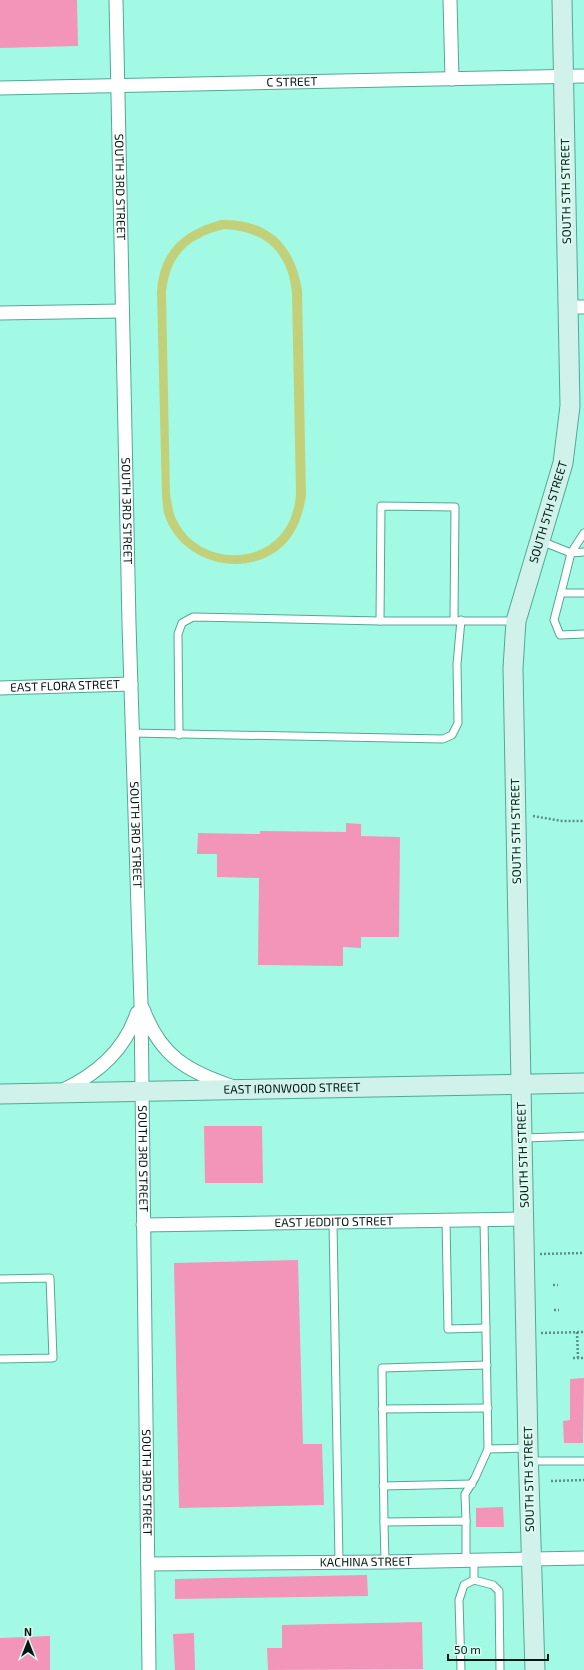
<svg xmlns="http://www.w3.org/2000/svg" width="584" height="1670" font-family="'Exo 2',sans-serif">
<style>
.green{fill:#c2d179;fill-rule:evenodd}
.building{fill:#f395b8}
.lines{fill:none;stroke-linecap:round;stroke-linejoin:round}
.lane-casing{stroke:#52a895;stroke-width:9}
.street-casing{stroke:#52a895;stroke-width:15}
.secondary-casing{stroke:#52a895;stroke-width:21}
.path{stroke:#599284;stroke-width:2.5;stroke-dasharray:2 2;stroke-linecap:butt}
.lane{stroke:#fff;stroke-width:7}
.street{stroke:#fff;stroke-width:13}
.secondary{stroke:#d0f2ea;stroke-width:19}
.labels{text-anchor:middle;stroke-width:4;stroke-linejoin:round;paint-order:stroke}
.street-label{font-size:12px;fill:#001712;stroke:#dbfbf2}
</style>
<rect width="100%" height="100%" fill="#a3fae4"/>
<!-- green -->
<path class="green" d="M221,220C269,219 294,244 302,290L306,496C303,514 297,532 284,545C246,581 179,563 164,513C163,509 163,503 162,498L157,293C159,251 183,230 221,220ZM224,229C265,231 288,252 292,293L296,494C295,508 291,522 282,533C254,568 196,560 177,521C172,512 172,503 170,494L166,292C170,254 189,238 224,229Z"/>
<!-- building -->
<g class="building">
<polygon points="0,0 77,0 78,46 0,48"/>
<polygon points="346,823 361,824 361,836 400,837 399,937 361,937 361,948 343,947 343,966 258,965 259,878 217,877 217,854 197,854 198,833 260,834 260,831 346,832"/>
<polygon points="204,1126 262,1126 263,1183 205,1183"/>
<polygon points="298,1260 303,1444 322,1444 324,1505 179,1508 174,1263"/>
<polygon points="584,1378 583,1443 564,1443 563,1421 570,1420 570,1379"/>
<polygon points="503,1507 504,1527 476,1527 476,1508"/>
<polygon points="367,1575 368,1596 175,1599 175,1579"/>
<polygon points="422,1622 423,1669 268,1670 267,1648 282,1648 282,1625"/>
<polygon points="194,1633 195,1670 175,1670 173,1634"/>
<polygon points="50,1636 50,1670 0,1670 0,1638"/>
</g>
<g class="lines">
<!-- lane casing -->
<g class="lane-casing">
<g id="lane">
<polyline points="541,541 571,553 561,593 584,593"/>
<polyline points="571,553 584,533"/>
<polyline points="571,553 584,552"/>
<polyline points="561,593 554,620 560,635 584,634"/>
<polyline points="380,621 381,506 455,507 454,620"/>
<polyline points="132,733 443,739 452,735 458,723 457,664 461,620"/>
<polyline points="179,735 178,634 182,623 193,617 380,621 515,621"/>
<polyline points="523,1138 584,1136"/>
<polyline points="446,1220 448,1329 486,1328"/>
<polyline points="484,1220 488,1449 528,1448"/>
<polyline points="333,1223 339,1562"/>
<polyline points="0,1279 50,1278 53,1358 0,1359"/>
<polyline points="382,1409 488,1408"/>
<polyline points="529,1461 584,1461"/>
<polyline points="383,1486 472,1484"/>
<polyline points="466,1521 465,1494 475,1478 488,1449"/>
<polyline points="384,1522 382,1368 487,1365"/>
<polyline points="385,1562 384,1522 466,1521 466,1560"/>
<polyline points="474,1580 493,1585 499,1591 500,1670"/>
<polyline points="461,1670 459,1600 464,1585 474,1580 474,1560"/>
</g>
</g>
<!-- street casing -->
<g class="street-casing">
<g id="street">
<path id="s1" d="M116,0L129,624L141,1004L149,1670"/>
<polyline points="450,0 452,79"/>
<path id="s2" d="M0,88L584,76"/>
<polyline points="568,307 584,307"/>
<polyline points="0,313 122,311"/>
<path id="s3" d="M0,688L131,684"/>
<path d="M143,1009C160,1055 186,1071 231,1086"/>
<path d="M61,1091C96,1075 125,1050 137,1013"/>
<path id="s4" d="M143,1225L525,1219"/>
<path id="s5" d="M148,1564L385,1562L584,1558"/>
</g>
</g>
<!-- secondary casing -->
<g class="secondary-casing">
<g id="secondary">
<path id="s6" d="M0,1094L584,1083"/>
<path id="s7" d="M535,1670L528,1448L513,668L516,621L563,463L570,406L562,0"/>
</g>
</g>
<!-- path -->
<g class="path">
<polyline points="533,816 562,821 584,821"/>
<polyline points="540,1254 584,1253"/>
<polyline points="553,1285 558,1285"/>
<polyline points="554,1310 559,1310"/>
<polyline points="577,1332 578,1358"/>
<polyline points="541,1333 584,1332"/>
<polyline points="573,1358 584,1358"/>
<polyline points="551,1481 584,1480"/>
</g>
<!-- lane -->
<use href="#lane" class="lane"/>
<!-- street -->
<use href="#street" class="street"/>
<!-- secondary -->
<use href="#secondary" class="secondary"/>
</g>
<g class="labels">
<!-- street labels -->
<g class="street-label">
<text dy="4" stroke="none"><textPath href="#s2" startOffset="292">C STREET</textPath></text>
<text dy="4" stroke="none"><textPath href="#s1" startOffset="187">SOUTH 3RD STREET</textPath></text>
<text transform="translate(566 191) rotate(-91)" y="4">SOUTH 5TH STREET</text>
<text dy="4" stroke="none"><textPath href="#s1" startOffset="511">SOUTH 3RD STREET</textPath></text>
<text dy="4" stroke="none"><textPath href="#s7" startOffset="1163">SOUTH 5TH STREET</textPath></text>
<text dy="4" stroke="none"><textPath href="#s3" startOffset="65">EAST FLORA STREET</textPath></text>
<text transform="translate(516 831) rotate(-91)" y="4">SOUTH 5TH STREET</text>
<text dy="4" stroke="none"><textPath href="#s1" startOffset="835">SOUTH 3RD STREET</textPath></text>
<text dy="4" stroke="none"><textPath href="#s6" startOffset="292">EAST IRONWOOD STREET</textPath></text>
<text transform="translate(523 1155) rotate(-92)" y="4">SOUTH 5TH STREET</text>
<text dy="4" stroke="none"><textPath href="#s1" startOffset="1159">SOUTH 3RD STREET</textPath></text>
<text dy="4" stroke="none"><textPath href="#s4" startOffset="191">EAST JEDDITO STREET</textPath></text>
<text transform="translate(529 1479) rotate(-91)" y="4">SOUTH 5TH STREET</text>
<text dy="4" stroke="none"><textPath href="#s1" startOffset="1483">SOUTH 3RD STREET</textPath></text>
<text dy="4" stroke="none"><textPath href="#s5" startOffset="218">KACHINA STREET</textPath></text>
</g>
</g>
<!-- north arrow -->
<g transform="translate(28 1642)" stroke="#dbfbf2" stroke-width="3" paint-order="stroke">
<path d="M0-3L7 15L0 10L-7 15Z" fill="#001712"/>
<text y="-6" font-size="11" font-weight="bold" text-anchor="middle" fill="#001712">N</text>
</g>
<!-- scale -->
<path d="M448 1654v6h100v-6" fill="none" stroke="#001712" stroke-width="2"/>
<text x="454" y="1654" font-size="12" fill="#001712" stroke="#dbfbf2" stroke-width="3" paint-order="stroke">50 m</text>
</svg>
